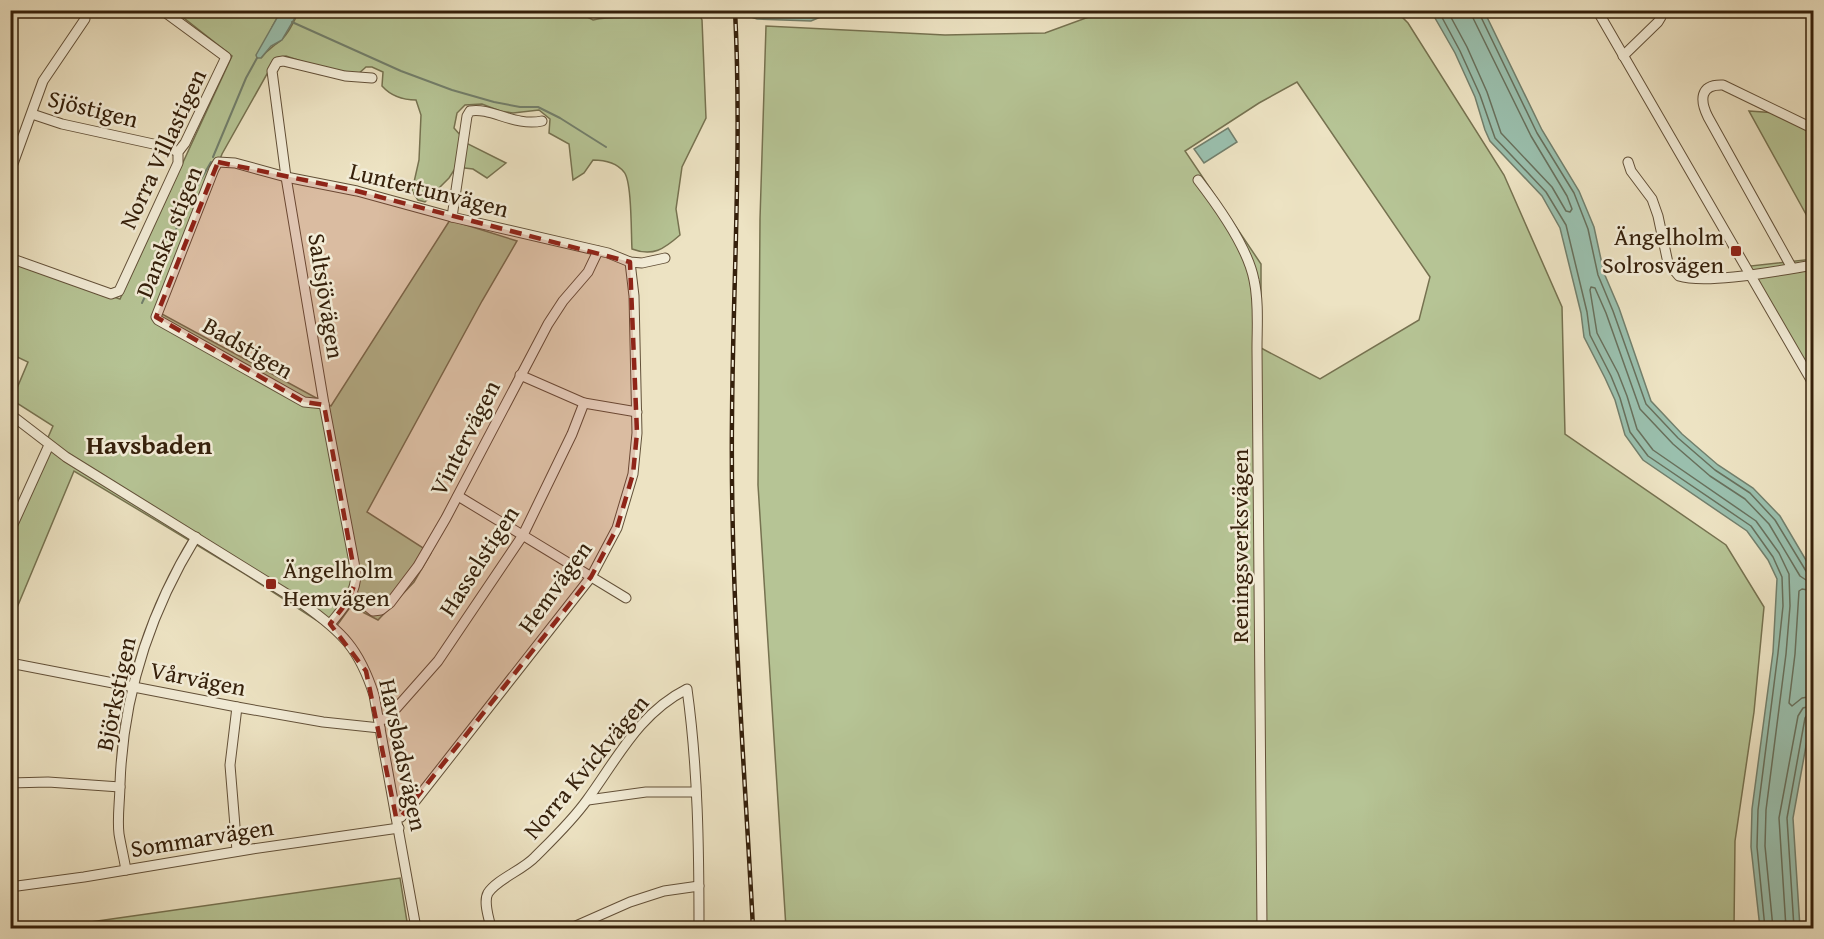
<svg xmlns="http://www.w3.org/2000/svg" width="1824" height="939" font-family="'Gentium Book Plus',serif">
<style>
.green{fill:#b6c495;stroke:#767250;stroke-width:1.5;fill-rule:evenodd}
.water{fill:#9abfad;stroke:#727f6c;stroke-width:1.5}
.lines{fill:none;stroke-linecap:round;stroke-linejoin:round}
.shore{stroke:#68705c;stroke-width:1.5}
.stream{stroke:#727f6c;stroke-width:2}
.minor-casing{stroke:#635139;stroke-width:11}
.minor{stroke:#f3edd8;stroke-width:9}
.rail-casing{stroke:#35200b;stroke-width:4.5}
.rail{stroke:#f3edd8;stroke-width:2;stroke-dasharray:7;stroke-linecap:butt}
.marked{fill:#8f2418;fill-opacity:0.2;stroke:#8f2418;stroke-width:4.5;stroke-dasharray:12 8;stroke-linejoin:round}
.poi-dot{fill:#8f2418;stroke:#f3edd8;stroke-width:2}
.labels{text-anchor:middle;stroke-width:5;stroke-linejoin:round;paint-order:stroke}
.street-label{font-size:24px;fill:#35200b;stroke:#f3edd8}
.poi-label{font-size:24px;fill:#35200b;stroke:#f3edd8;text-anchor:end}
.neighbourhood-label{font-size:26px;font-weight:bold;fill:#35200b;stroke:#f3edd8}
</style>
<rect width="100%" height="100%" fill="#ede3c3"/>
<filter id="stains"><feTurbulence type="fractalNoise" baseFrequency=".00333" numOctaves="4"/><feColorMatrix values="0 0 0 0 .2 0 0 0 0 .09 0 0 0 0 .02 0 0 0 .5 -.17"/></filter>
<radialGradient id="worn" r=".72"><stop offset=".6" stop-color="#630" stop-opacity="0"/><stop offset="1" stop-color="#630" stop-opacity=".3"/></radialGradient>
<!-- green -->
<g class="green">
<path d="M584,10L587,17L593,20C617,14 641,20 665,16C678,14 685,9 698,12L702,20L706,118L682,167L676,209L680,235C664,249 653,257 632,249C631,234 632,181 624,172C616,162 604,160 593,160L584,173L573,180L569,144L549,133L550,119L539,110L513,113L500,111L482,104L465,105L457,113L454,128L468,144L506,163L487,178L473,169L456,167L449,178L425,202L418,200L412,191L419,160L421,115L416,100C402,100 391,96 382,86L383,72L372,67H366L357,75L325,69L286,56L276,58L222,154L160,313L331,406L450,220L517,241L482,301L367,512L431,553L414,582L378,620L351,606L333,631L245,574L74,471L11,622V522L53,426L12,400L28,362L11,354V262L120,299L232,56L175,11H281L272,27L261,58C266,51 270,49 276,44C287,38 294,21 299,11Z"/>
<path d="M1177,10L1236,15L1280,10L1396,11L1408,23L1504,175L1562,307L1565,434L1726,545L1764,607L1754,712L1735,841L1734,928H786L758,485L760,219L766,26L945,35L1045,33L1105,11ZM1297,82L1430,277L1419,320L1320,379L1261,348V264L1185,151L1259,103Z"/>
<polygon points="1749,111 1777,113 1813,132 1813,227"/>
<polygon points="1813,259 1813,378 1750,266"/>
<polygon points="1813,866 1814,928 1811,928 1809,875"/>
<polygon points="400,878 408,928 48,928"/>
</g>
<!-- water -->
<g class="water">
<polygon points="281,11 299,11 282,40 271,46 261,58 257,58 256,55"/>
<polygon points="734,11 835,11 811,21 757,19"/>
<polygon points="1431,11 1484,11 1542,130 1579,191 1594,227 1604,273 1619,308 1651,401 1682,434 1718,465 1753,488 1780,516 1813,572 1813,707 1793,818 1800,928 1760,928 1751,847 1752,809 1773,652 1777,579 1768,560 1747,531 1643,460 1625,435 1615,400 1605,378 1584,337 1581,313 1560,228 1542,196 1490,141 1485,130 1475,97 1455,53"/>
<polygon points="1228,128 1237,142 1204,163 1194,149"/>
</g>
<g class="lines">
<!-- shore -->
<g class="shore">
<path d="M749,10C769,13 800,19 819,10"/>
<polyline points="1438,10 1460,51 1480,95 1495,138 1546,192 1566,225 1587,312 1590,335 1611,376 1620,398 1630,432 1648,456 1751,526 1773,557 1782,577 1783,606 1778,653 1758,810 1757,847 1765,928"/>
<polyline points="1447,10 1467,47 1487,92 1501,133 1552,187 1566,211 1570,212 1572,209 1567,196 1531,136 1473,18 1472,10"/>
<polyline points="1479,10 1480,15 1537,133 1574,193 1588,229 1598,275 1613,311 1646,404 1678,438 1715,470 1750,493 1775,520 1806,571 1814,574"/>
<polyline points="1814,591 1802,589 1799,591 1795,654 1789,703 1792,706 1802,698 1814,696"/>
<polyline points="1773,928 1765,846 1766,810 1786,654 1790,606 1789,574 1779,553 1756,521 1653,450 1637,429 1627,396 1618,373 1597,333 1590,290 1591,287 1595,288 1606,313 1640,409 1673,444 1710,476 1745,499 1769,524 1800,576 1806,580 1814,582"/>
<polyline points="1786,928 1779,818 1798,716 1803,708 1814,705"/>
<polyline points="1794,928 1787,818 1805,718 1808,714 1814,713"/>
</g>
<!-- stream -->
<g class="stream">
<polyline points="292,22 401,71 452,90 494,102 520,107 538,107 560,118 606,147"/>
<polyline points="213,157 246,78 257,58"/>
<polyline points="142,303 192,195 211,162"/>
</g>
<!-- minor casing -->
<g class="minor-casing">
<g id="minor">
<polyline points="1597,10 1814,385"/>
<polyline points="1623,56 1658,22 1661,17 1660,10"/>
<polyline points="32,114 62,124 167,147 178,152"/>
<path d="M1628,162L1631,171L1652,199L1658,216L1668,263L1679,276C1707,285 1782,270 1814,265"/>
<polyline points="10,172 43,81 85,19"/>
<path d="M1198,180C1218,206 1248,248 1254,280C1259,302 1257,326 1257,349L1262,928"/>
<path d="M452,217L467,116L470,111C491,107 515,127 542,121"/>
<polyline points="10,258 111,294 119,291 178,163 178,152 185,143 226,57 162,10"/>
<path d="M1792,268L1708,117C1700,101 1699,84 1723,85L1814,129"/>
<polyline points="520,375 584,403 637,412"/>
<polyline points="324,404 304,402 158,320 156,317 214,169 218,162 235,163 286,177 357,191 452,217 608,253 630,262 642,263 665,258"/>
<path d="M10,414L66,457L303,604C342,632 359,648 374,695L416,928"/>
<polyline points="458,496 626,598"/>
<polyline points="10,531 49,445"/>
<polyline points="352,594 373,611 381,610 390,603 418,566 446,518 548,324 563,301 588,272 598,251"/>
<path d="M330,624C343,608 356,595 356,573L324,404L286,177L272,71L277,62L283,61L345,76L372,78"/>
<polyline points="10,663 237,707 323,722 380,728"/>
<polyline points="379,720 385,719 392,713 438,661 523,535 572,434 584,403"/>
<polyline points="10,783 48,782 120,787"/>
<polyline points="588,800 646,792 696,792"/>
<polyline points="396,817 401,817 409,809 591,577 617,528 633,474 637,433 634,296 630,262"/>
<polyline points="237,851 230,765 237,707"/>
<path d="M126,870C124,858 121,846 119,834C117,818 120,800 120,784C123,696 150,612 196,537"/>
<polyline points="10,887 84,877 252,849 399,828"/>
<path d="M491,928C489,918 483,902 488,893C497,879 523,870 535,857C553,839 572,821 587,800C617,759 639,713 687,689C698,768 699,849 699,928"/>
<polyline points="571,928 630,902 664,891 699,886"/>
</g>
</g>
<!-- minor -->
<use href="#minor" class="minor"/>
<!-- rail casing -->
<g class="rail-casing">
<path id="rail" d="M735,10C742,146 733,281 732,417C730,588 744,758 753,928"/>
</g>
<!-- rail -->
<use href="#rail" class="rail"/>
</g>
<!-- marked area -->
<path class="marked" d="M218,162L357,191L630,262L637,433L633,474L617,528L591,577L401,817H396L366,671L330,624L348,601L356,581L324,405L304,402L156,317Z"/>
<!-- markers -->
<g class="poi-dot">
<rect x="1730" y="245" width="12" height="12" rx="3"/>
<rect x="265" y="578" width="12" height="12" rx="3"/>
</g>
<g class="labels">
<!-- street labels -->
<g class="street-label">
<text transform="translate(93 109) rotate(14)" y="8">Sjöstigen</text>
<text transform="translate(163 149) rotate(-65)" y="8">Norra Villastigen</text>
<text transform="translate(429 190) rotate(14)" y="8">Luntertunvägen</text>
<text transform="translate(169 232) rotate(-68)" y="8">Danska stigen</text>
<text transform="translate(326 296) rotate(81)" y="8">Saltsjövägen</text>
<text transform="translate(248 348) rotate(30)" y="8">Badstigen</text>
<text transform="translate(465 438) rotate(-63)" y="8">Vintervägen</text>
<text transform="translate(1240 546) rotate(-90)" y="8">Reningsverksvägen</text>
<text transform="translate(479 561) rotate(-57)" y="8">Hasselstigen</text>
<text transform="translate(555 587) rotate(-54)" y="8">Hemvägen</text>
<text transform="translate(198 679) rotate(11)" y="8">Vårvägen</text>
<text transform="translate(116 694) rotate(-78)" y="8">Björkstigen</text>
<text transform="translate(403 755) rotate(78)" y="8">Havsbadsvägen</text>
<text transform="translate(586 767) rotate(-50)" y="8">Norra Kvickvägen</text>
<text transform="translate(202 838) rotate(-9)" y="8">Sommarvägen</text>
</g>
<!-- poi labels -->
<g class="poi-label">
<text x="1724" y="245">Ängelholm<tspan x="1724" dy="28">Solrosvägen</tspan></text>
<text x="283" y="578" text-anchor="start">Ängelholm<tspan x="283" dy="28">Hemvägen</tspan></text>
</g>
<!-- neighbourhood labels -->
<g class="neighbourhood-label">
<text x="149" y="454">Havsbaden</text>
</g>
</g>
<!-- margin -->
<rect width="1824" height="939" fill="none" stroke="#ede3c3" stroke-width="36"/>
<rect x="12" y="12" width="1800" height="915" fill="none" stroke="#35200b" stroke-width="3"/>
<rect x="18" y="18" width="1788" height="903" fill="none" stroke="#35200b" stroke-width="1.5"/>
<rect width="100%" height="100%" filter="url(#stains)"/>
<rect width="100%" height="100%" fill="url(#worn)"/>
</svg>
